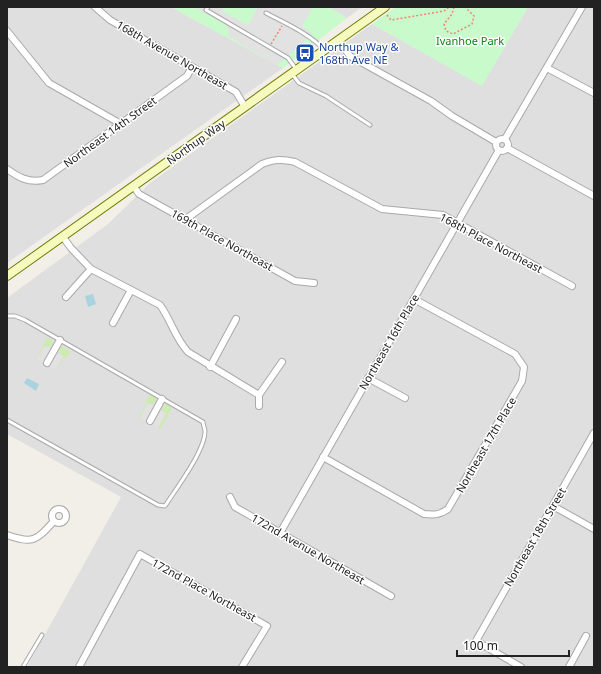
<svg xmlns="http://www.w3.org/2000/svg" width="601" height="674" font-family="'Noto Sans',sans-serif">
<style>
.residential{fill:#e0dfdf}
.grass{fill:#cdebb0}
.park{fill:#c8facc}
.parking{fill:#e2e2e2}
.water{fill:#aad3df}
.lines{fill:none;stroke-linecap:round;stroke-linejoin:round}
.lane-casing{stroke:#a9a9a9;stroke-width:5}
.street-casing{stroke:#a9a9a9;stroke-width:8}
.secondary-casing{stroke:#707d05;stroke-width:10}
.path{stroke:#fa8072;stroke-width:1.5;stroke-dasharray:2 2;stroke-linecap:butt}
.lane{stroke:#fff;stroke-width:3}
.street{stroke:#fff;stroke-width:6}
.secondary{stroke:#f7fabf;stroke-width:8}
.labels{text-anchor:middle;stroke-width:3;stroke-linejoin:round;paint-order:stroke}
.park-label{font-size:11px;fill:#0c8416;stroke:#fff}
.transit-label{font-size:11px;fill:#164399;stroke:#fff;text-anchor:start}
.street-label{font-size:11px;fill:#222;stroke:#fff}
</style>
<rect width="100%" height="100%" fill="#f2efe9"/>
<!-- residential -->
<g class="residential">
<polygon points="7,7 171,7 283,68 7,263"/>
<polygon points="328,7 362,7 347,18"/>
<polygon points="528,7 594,7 594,667 27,667 121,497 7,434 7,298 108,224 150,183 372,24 482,85"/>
</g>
<!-- grass -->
<g class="grass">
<polygon points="47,337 52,340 53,344 49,347 45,346 37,359"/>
<polygon points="60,347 63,347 71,352 66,358 64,357 57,370 63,356 59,353"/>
<polygon points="150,394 156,398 156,400 153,404 148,404 140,418 139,417 147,403 145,402"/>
<polygon points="166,404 172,408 160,429 158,428 166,414 163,412 162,408"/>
</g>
<!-- park -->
<g class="park">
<polygon points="171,7 328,7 347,18 283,68"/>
<polygon points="396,7 528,7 482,86 372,24"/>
</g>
<!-- parking -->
<g class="parking">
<polygon points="199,7 223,7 222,11 248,25 258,7 313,7 302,26 313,34 277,65 228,36 229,31 225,24 197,9"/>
<polygon points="45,346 50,349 43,362 37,359"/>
<polygon points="57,353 63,356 55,369 50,366"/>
<polygon points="148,403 154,406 146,420 140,418"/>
<polygon points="160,410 166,414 158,427 152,424"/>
</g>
<!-- water -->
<g class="water">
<polygon points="93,294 96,304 88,307 85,296"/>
<polygon points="27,378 39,384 36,391 24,383"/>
</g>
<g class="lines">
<!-- lane casing -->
<g class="lane-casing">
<g id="lane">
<polyline points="208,7 206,10 288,58 296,69"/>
<path d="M266,13C283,22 312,35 324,50"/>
<polyline points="292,74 299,83 326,96 370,125"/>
<path d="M7,316H15L25,320L203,422C203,425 205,429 205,431C205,451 176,489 165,506L158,505L7,420"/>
<polyline points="23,667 42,635"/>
</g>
</g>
<!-- street casing -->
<g class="street-casing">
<g id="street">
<polyline points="95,7 110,20 236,92 245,107"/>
<polyline points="7,31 49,83 121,124"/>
<polyline points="338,40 350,56 431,101 452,116 496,142"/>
<polyline points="547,68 594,93"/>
<circle cx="502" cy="145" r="6"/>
<polyline points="505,139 582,7"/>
<polyline points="507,148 594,196"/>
<path d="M7,169C18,177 28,183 43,180L187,76L192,67"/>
<polyline points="134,187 139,194 295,281 314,283"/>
<path d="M186,219L262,164C275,159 282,159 295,162L382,209L443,215L572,286"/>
<path d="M63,237L71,248L91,269L160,305C171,320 175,338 188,352L259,395"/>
<polyline points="66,297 91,269"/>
<polyline points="113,323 131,290"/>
<polyline points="47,363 60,340"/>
<polyline points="210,367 236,319"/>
<polyline points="368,378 405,398"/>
<polyline points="259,406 259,395 282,362"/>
<polyline points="150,421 162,399"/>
<path d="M323,457L424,514C434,515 440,515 448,509L522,381L524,367L515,354L414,299"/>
<polyline points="230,497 235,507 391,596"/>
<polyline points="553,506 594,529"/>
<circle cx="59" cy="516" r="7"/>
<polyline points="280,533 499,150"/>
<path d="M7,535C33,544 36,541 54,521"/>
<polyline points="79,667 140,554 267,626 242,667"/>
<polyline points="521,667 476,641 594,433"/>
<polyline points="569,667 586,636"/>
</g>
</g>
<!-- secondary casing -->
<g class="secondary-casing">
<polyline id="secondary" points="7,276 385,7"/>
</g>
<!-- path -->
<g class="path">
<polyline points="454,7 452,14 444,24 446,31 453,34 472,24 474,16 465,7"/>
<polyline points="387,15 391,20 444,11 449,7"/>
<polyline points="271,44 282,26"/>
</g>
<!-- lane -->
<use href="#lane" class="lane"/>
<!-- street -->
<use href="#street" class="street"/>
<!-- secondary -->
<use href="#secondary" class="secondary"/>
</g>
<!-- icons -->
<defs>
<g id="bus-square" transform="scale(1)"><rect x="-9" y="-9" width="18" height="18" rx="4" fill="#1a4fb4" stroke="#fff"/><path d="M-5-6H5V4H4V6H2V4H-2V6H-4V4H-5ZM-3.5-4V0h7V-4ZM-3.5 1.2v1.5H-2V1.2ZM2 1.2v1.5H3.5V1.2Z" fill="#fff"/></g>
</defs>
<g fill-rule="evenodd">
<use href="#bus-square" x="305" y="53"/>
</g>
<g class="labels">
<!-- park labels -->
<g class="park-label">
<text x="470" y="45">Ivanhoe Park</text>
</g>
<!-- transit labels -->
<g class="transit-label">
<text x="319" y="51">Northup Way &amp;<tspan x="319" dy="13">168th Ave NE</tspan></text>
</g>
<!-- street labels -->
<g class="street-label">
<text transform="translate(172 55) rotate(30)" y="4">168th Avenue Northeast</text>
<text transform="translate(110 132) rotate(-36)" y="4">Northeast 14th Street</text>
<text transform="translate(196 142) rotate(-35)" y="4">Northup Way</text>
<text transform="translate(222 240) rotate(29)" y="4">169th Place Northeast</text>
<text transform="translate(491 243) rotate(28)" y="4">168th Place Northeast</text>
<text transform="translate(389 342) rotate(-60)" y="4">Northeast 16th Place</text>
<text transform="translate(486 445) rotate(-60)" y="4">Northeast 17th Place</text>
<text transform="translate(535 537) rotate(-60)" y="4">Northeast 18th Street</text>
<text transform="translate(308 549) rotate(30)" y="4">172nd Avenue Northeast</text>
<text transform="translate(204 590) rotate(29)" y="4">172nd Place Northeast</text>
</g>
</g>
<!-- border -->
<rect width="601" height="674" fill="none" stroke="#222222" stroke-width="16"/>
<!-- scale -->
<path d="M457 650v6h112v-6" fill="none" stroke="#222222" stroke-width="2"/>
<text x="463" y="650" font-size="12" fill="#222222" stroke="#ffffff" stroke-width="3" paint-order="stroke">100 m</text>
</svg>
